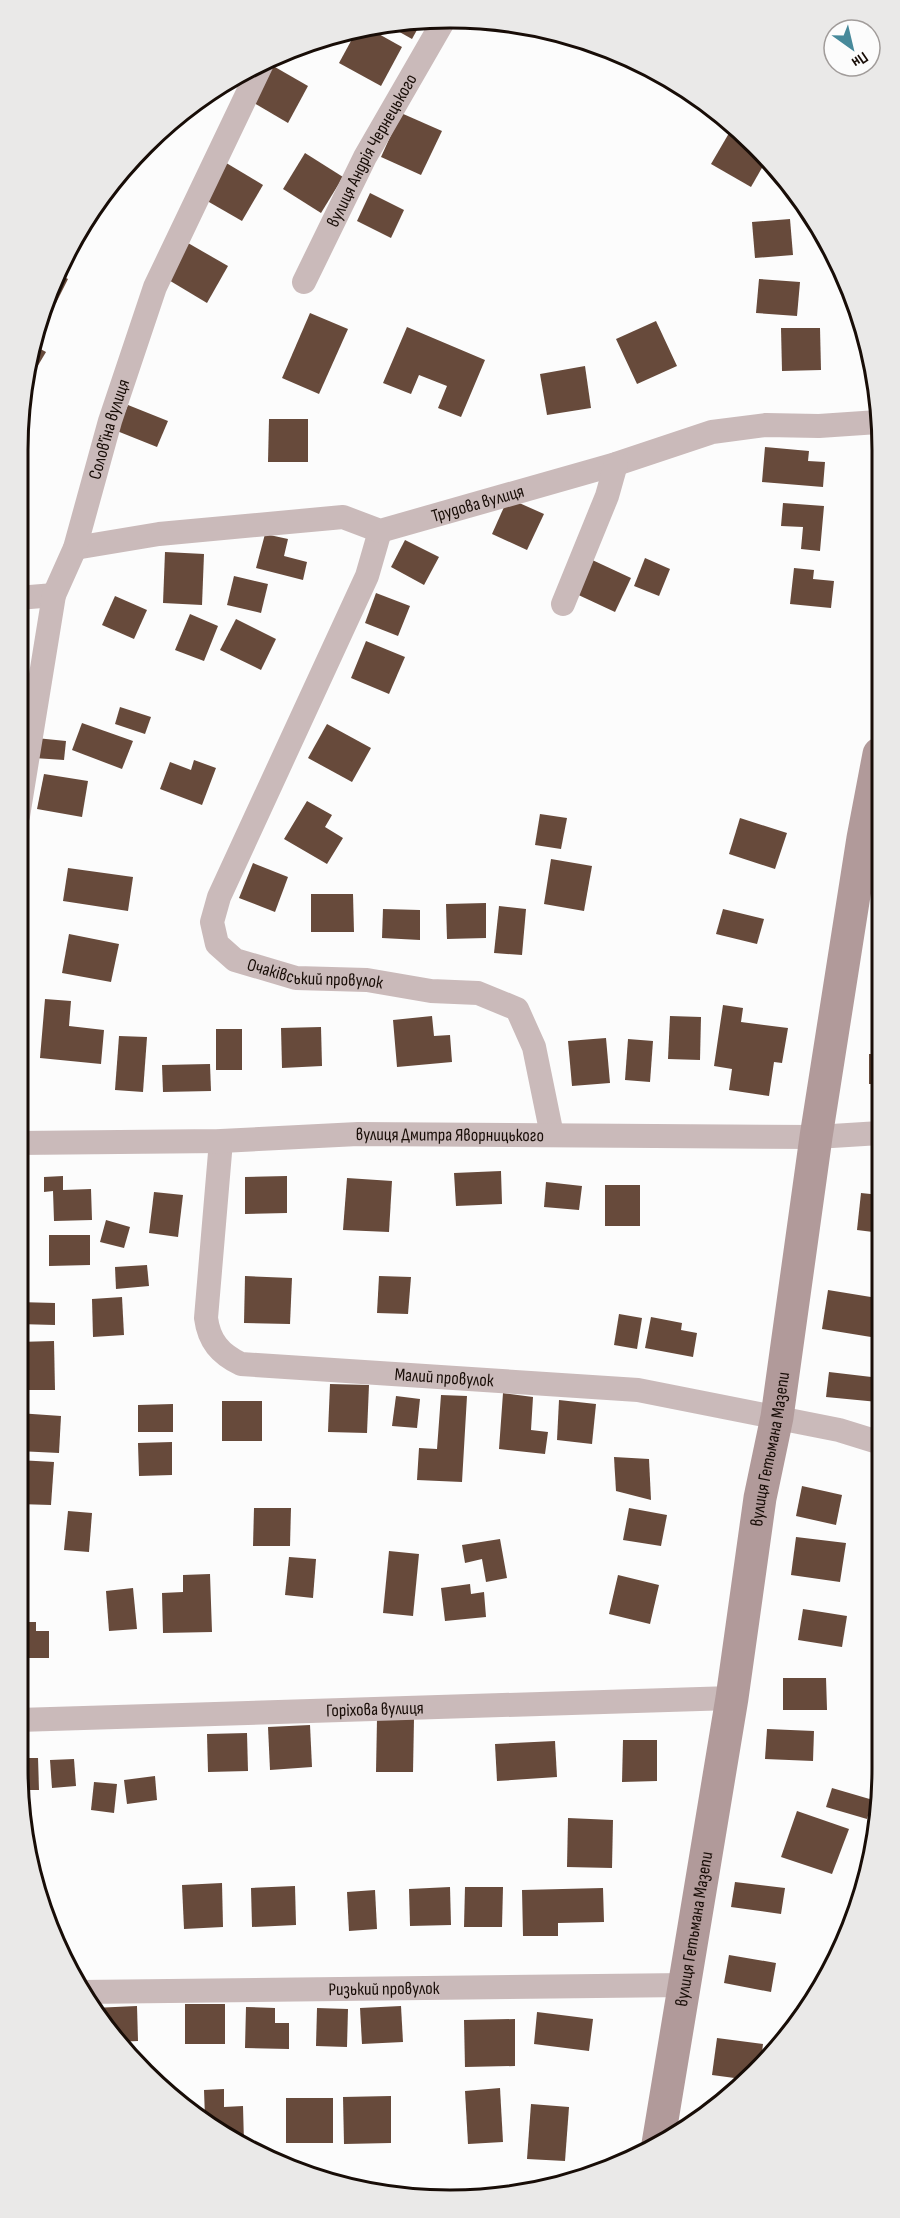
<svg xmlns="http://www.w3.org/2000/svg" width="900" height="2218" font-family="'Sofia Sans Condensed',sans-serif">
<style>
.building{fill:#674a3b}
.lines{fill:none;stroke-linecap:round;stroke-linejoin:round}
.street{stroke:#cababa;stroke-width:24}
.secondary{stroke:#b19a9a;stroke-width:33}
.labels{text-anchor:middle;stroke-width:6;stroke-linejoin:round;paint-order:stroke}
.street-label{font-size:18px;fill:#180d07;stroke:#fcfcfc}
.rim{fill:none;stroke:#180d07;stroke-width:3}
</style>
<rect width="100%" height="100%" fill="#fcfcfc"/>
<!-- building -->
<g class="building">
<polygon points="423,19 412,39 387,25 421,19"/>
<polygon points="368,28 402,47 381,86 339,63 357,30"/>
<polygon points="268,63 308,86 288,123 247,99"/>
<polygon points="401,113 442,131 421,175 381,157"/>
<polygon points="732,128 767,159 751,187 711,164"/>
<polygon points="305,153 343,177 321,213 283,189"/>
<polygon points="223,161 263,185 242,221 202,198"/>
<polygon points="370,193 404,210 391,238 357,221"/>
<polygon points="790,219 793,255 755,258 752,222"/>
<polygon points="188,243 228,266 207,303 167,279"/>
<polygon points="58,274 68,279 56,303 47,298"/>
<polygon points="759,279 800,282 797,316 756,313"/>
<polygon points="310,313 348,329 319,394 282,378"/>
<polygon points="656,321 677,366 637,384 616,339"/>
<polygon points="407,327 485,360 461,417 438,408 447,386 419,375 411,394 383,383"/>
<polygon points="781,328 820,328 821,370 782,371"/>
<polygon points="35,346 46,352 30,379 30,378"/>
<polygon points="585,366 591,408 547,415 540,374"/>
<polygon points="128,405 168,421 157,447 117,431"/>
<polygon points="269,419 308,419 308,462 268,462"/>
<polygon points="765,447 809,451 808,461 825,462 823,487 762,482"/>
<polygon points="508,498 544,514 527,550 492,534"/>
<polygon points="783,503 824,506 820,551 801,549 803,527 781,526"/>
<polygon points="265,534 288,539 284,556 307,562 303,580 256,568"/>
<polygon points="405,540 439,557 424,585 391,567"/>
<polygon points="165,552 204,554 202,605 163,603"/>
<polygon points="588,558 631,578 615,612 572,592"/>
<polygon points="645,558 670,569 659,596 634,586"/>
<polygon points="794,568 814,570 813,579 834,581 831,608 790,604"/>
<polygon points="234,576 268,584 261,613 227,605"/>
<polygon points="376,593 410,606 398,636 365,623"/>
<polygon points="115,596 147,610 134,639 102,625"/>
<polygon points="190,614 218,626 204,661 175,650"/>
<polygon points="236,619 276,639 261,670 220,650"/>
<polygon points="366,641 405,657 389,694 351,678"/>
<polygon points="120,707 151,717 145,734 115,724"/>
<polygon points="82,723 133,741 122,769 72,750"/>
<polygon points="327,724 371,748 352,782 308,758"/>
<polygon points="36,738 66,741 64,760 34,758"/>
<polygon points="194,760 216,768 202,805 160,789 170,762 191,770"/>
<polygon points="44,774 88,781 82,817 37,809"/>
<polygon points="307,801 332,815 325,827 343,838 327,864 284,839"/>
<polygon points="540,814 567,818 561,849 535,845"/>
<polygon points="740,818 787,833 775,869 729,854"/>
<polygon points="551,859 592,866 584,911 544,904"/>
<polygon points="253,863 288,877 275,912 239,898"/>
<polygon points="68,868 133,877 128,911 63,901"/>
<polygon points="311,894 353,894 354,932 311,932"/>
<polygon points="486,903 486,938 447,939 446,904"/>
<polygon points="499,906 526,909 522,955 494,953"/>
<polygon points="383,909 420,910 420,940 382,938"/>
<polygon points="723,909 764,919 757,944 716,934"/>
<polygon points="69,934 119,944 111,982 62,973"/>
<polygon points="45,999 71,1001 69,1026 104,1030 101,1064 40,1058"/>
<polygon points="723,1005 743,1008 741,1022 788,1028 782,1063 774,1062 769,1096 729,1090 732,1069 714,1066"/>
<polygon points="432,1016 434,1036 450,1035 452,1062 397,1067 393,1020"/>
<polygon points="670,1016 701,1017 700,1060 668,1059"/>
<polygon points="321,1027 322,1066 282,1068 281,1028"/>
<rect x="216" y="1029" width="26" height="41"/>
<polygon points="119,1036 147,1037 143,1092 115,1090"/>
<polygon points="606,1038 610,1083 572,1086 568,1041"/>
<polygon points="628,1039 653,1041 650,1082 625,1080"/>
<rect x="869" y="1054" width="11" height="30"/>
<polygon points="210,1064 211,1091 163,1092 162,1065"/>
<polygon points="501,1171 502,1204 456,1206 454,1173"/>
<polygon points="63,1176 63,1190 91,1189 92,1220 54,1221 53,1191 44,1192 44,1177"/>
<polygon points="287,1176 287,1213 245,1214 245,1177"/>
<polygon points="347,1178 392,1181 389,1232 343,1230"/>
<polygon points="546,1182 582,1186 579,1210 544,1207"/>
<rect x="605" y="1185" width="35" height="41"/>
<polygon points="154,1192 183,1195 178,1237 149,1233"/>
<polygon points="861,1193 880,1195 881,1233 857,1230"/>
<polygon points="106,1220 130,1227 124,1248 100,1242"/>
<polygon points="49,1235 90,1235 90,1265 49,1266"/>
<polygon points="147,1265 149,1286 116,1289 115,1267"/>
<polygon points="245,1276 292,1278 290,1324 244,1323"/>
<polygon points="379,1276 411,1277 408,1314 377,1313"/>
<polygon points="828,1290 877,1298 871,1337 822,1329"/>
<polygon points="122,1297 124,1335 93,1337 92,1299"/>
<polygon points="18,1302 55,1303 55,1325 18,1324"/>
<polygon points="619,1314 642,1318 637,1349 614,1345"/>
<polygon points="651,1317 682,1323 681,1330 697,1333 693,1357 645,1348"/>
<polygon points="54,1341 55,1390 18,1390 18,1342"/>
<polygon points="829,1372 880,1378 878,1402 826,1397"/>
<polygon points="330,1384 369,1385 367,1433 328,1432"/>
<polygon points="503,1393 533,1397 531,1430 548,1432 545,1454 499,1449"/>
<polygon points="441,1395 467,1396 462,1482 417,1480 419,1448 437,1449"/>
<polygon points="396,1396 420,1399 417,1428 392,1426"/>
<polygon points="559,1400 596,1404 592,1444 557,1440"/>
<rect x="222" y="1401" width="40" height="40"/>
<polygon points="173,1404 173,1432 138,1432 138,1405"/>
<polygon points="18,1413 61,1416 59,1453 18,1451"/>
<polygon points="172,1442 172,1475 139,1476 138,1443"/>
<polygon points="614,1457 649,1459 651,1500 616,1491"/>
<polygon points="18,1460 54,1462 51,1505 18,1504"/>
<polygon points="802,1486 842,1495 836,1525 796,1516"/>
<polygon points="254,1508 291,1508 290,1546 253,1546"/>
<polygon points="629,1508 667,1515 661,1546 623,1540"/>
<polygon points="68,1511 92,1513 89,1552 64,1550"/>
<polygon points="796,1537 846,1543 840,1582 791,1575"/>
<polygon points="500,1539 507,1578 486,1582 482,1559 465,1563 462,1545"/>
<polygon points="389,1551 419,1554 413,1616 383,1613"/>
<polygon points="289,1557 316,1559 313,1598 285,1595"/>
<polygon points="210,1574 212,1632 163,1633 162,1593 183,1592 183,1575"/>
<polygon points="618,1575 659,1585 650,1624 609,1614"/>
<polygon points="470,1584 471,1594 484,1592 486,1617 445,1621 441,1588"/>
<polygon points="133,1588 137,1629 109,1631 106,1591"/>
<polygon points="803,1609 847,1616 842,1647 798,1640"/>
<polygon points="18,1622 36,1622 36,1631 49,1631 49,1658 18,1658"/>
<polygon points="783,1678 826,1678 827,1710 783,1710"/>
<rect x="872" y="1688" width="10" height="38"/>
<polygon points="377,1719 414,1719 413,1772 376,1772"/>
<polygon points="310,1725 312,1767 270,1770 268,1727"/>
<polygon points="767,1729 814,1731 813,1761 765,1759"/>
<polygon points="247,1733 248,1771 208,1772 207,1734"/>
<polygon points="623,1740 657,1740 657,1781 622,1782"/>
<polygon points="555,1741 557,1777 497,1781 495,1744"/>
<polygon points="18,1758 38,1758 39,1790 22,1790"/>
<polygon points="74,1759 76,1786 52,1788 50,1760"/>
<polygon points="155,1776 157,1800 127,1804 124,1780"/>
<polygon points="94,1782 117,1784 114,1813 91,1810"/>
<polygon points="832,1788 873,1800 867,1819 826,1807"/>
<polygon points="797,1811 849,1829 832,1874 781,1857"/>
<polygon points="568,1818 613,1820 612,1868 567,1867"/>
<polygon points="735,1882 785,1888 781,1914 731,1907"/>
<polygon points="222,1883 223,1927 184,1929 182,1885"/>
<polygon points="295,1886 296,1925 252,1927 251,1888"/>
<polygon points="450,1887 451,1925 410,1926 409,1889"/>
<polygon points="465,1887 503,1887 502,1927 464,1927"/>
<polygon points="603,1888 604,1922 558,1923 558,1936 523,1936 522,1890"/>
<polygon points="375,1890 377,1929 349,1931 347,1892"/>
<polygon points="729,1955 776,1963 771,1992 724,1983"/>
<rect x="185" y="2004" width="40" height="40"/>
<polygon points="137,2006 138,2041 117,2042 93,2008"/>
<polygon points="401,2006 403,2042 362,2044 360,2008"/>
<polygon points="246,2007 275,2008 275,2023 289,2023 289,2049 245,2048"/>
<polygon points="317,2008 348,2009 347,2047 316,2046"/>
<polygon points="537,2012 593,2019 589,2051 534,2044"/>
<polygon points="515,2019 515,2066 465,2067 464,2020"/>
<polygon points="717,2038 763,2044 761,2061 742,2079 712,2075"/>
<polygon points="500,2088 503,2142 468,2144 465,2091"/>
<polygon points="224,2089 224,2107 243,2106 244,2143 234,2142 205,2118 204,2090"/>
<polygon points="391,2096 391,2143 344,2144 343,2097"/>
<rect x="286" y="2098" width="47" height="45"/>
<polygon points="531,2104 569,2107 565,2161 527,2159"/>
</g>
<g class="lines">
<!-- street -->
<g class="street">
<path id="s1" d="M304,282L365,157L444,20"/>
<path id="s2" d="M380,531L367,576L219,897L212,922L217,944L235,960L296,978L367,980L431,991L478,993L517,1009L534,1047L552,1135"/>
<path id="s3" d="M75,548L159,534L343,517L380,531L616,464L712,432L766,425L819,426L878,422"/>
<polyline points="18,598 54,595"/>
<polyline points="563,604 607,496 616,464"/>
<path id="s4" d="M18,816L54,595L75,548L110,421L155,287L263,61"/>
<path id="s5" d="M221,1141L206,1318C209,1341 220,1354 241,1364L638,1390L839,1430L881,1443"/>
<path id="s6" d="M18,1143L221,1141L358,1134L816,1137L880,1133"/>
<path id="s7" d="M18,1720L732,1698"/>
<path id="s8" d="M82,1992L686,1985"/>
</g>
<!-- secondary -->
<path class="secondary" id="s9" d="M658,2144L732,1698L760,1498L777,1417L816,1137L863,838L879,754"/>
</g>
<g class="labels">
<!-- street labels -->
<g class="street-label">
<text dy="6" stroke="none"><textPath href="#s1" startOffset="148">вулиця Андрія Чернецького</textPath></text>
<text dy="6" stroke="none"><textPath href="#s4" startOffset="399">Солов'їна вулиця</textPath></text>
<text dy="6" stroke="none"><textPath href="#s3" startOffset="411">Трудова вулиця</textPath></text>
<text dy="6" stroke="none"><textPath href="#s2" startOffset="555">Очаківський провулок</textPath></text>
<text dy="6" stroke="none"><textPath href="#s6" startOffset="432">вулиця Дмитра Яворницького</textPath></text>
<text dy="6" stroke="none"><textPath href="#s5" startOffset="442">Малий провулок</textPath></text>
<text dy="6" stroke="none"><textPath href="#s9" startOffset="704">вулиця Гетьмана Мазепи</textPath></text>
<text dy="6" stroke="none"><textPath href="#s7" startOffset="357">Горіхова вулиця</textPath></text>
<text dy="6" stroke="none"><textPath href="#s9" startOffset="218">вулиця Гетьмана Мазепи</textPath></text>
<text dy="6" stroke="none"><textPath href="#s8" startOffset="302">Ризький провулок</textPath></text>
</g>
</g>
<!-- crop -->
<path d="M0 0H900V2218H0ZM450 28H450A422 422 0 0 1 872 450V1768A422 422 0 0 1 450 2190H450A422 422 0 0 1 28 1768V450A422 422 0 0 1 450 28Z" fill="#eae9e8" fill-rule="evenodd"/>
<path class="rim" d="M450 28H450A422 422 0 0 1 872 450V1768A422 422 0 0 1 450 2190H450A422 422 0 0 1 28 1768V450A422 422 0 0 1 450 28Z"/>
<!-- north arrow -->
<g transform="translate(852 48) rotate(146)"><circle r="28" fill="#fcfcfc" stroke="#a19c9a" stroke-width="1.5"/>
<path d="M0-4.5L10 22L0 15L-10 22Z" fill="#47899a"/>
<text y="-9" font-size="16" font-weight="bold" text-anchor="middle" fill="#180d07">Пн</text>
</g>
</svg>
